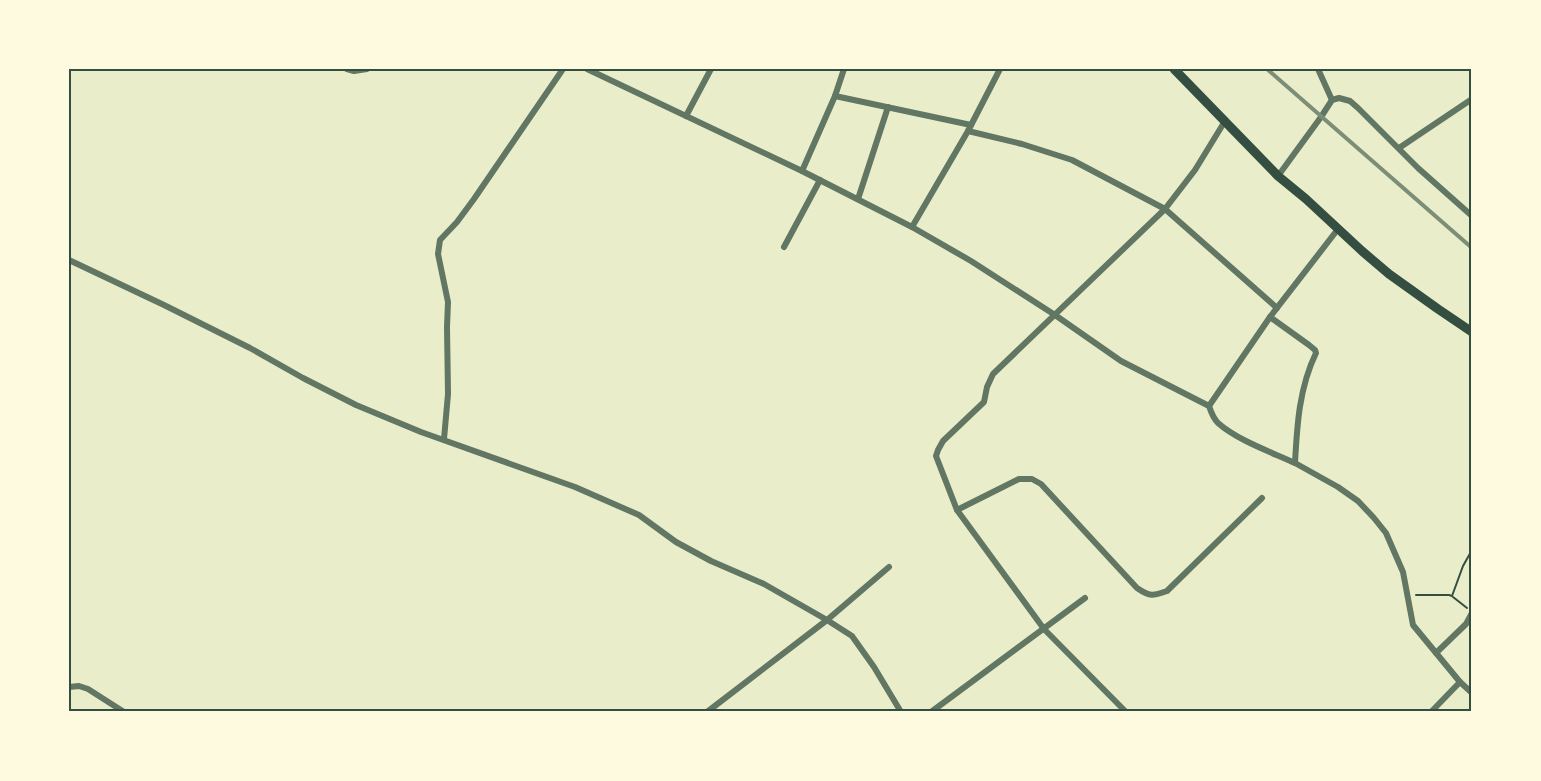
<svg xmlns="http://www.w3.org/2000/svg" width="1541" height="781" font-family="Spectral,serif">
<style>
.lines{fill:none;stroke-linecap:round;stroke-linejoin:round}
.path{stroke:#344e41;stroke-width:2}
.minor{stroke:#617663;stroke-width:6}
.primary{stroke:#344e41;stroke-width:9}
.rail{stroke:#7c8e77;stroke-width:4}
.neatline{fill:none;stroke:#344e41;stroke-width:2}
</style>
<rect width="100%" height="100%" fill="#e9edc9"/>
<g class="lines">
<!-- path -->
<g class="path">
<polyline points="1416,595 1449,595 1452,596 1463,566 1472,550"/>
<polyline points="1453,597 1467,608"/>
</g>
<!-- minor -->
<g class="minor">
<polyline points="347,69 354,71 367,69"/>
<path d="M587,69L802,171L912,227L971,261L1055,315L1121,361L1209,406C1211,412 1214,419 1218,423C1237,440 1271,452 1295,463C1297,426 1299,388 1316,353L1315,350L1309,345L1270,317"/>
<polyline points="1318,69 1332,100"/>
<polyline points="835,96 971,125"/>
<polyline points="686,116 711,69"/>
<polyline points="968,131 1022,144 1072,160 1165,209 1277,308"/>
<polyline points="1399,148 1472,99"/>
<polyline points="802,171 835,96 844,69"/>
<polyline points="1278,176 1321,117 1332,100 1339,98 1350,101 1358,108 1418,168 1472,216"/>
<polyline points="858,199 888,107"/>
<polyline points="912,227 968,131 1000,69"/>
<polyline points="784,247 820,180"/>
<polyline points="69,260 164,305 250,348 303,378 356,405 421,432 575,487 639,515 676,542 711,561 764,584 827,620 852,636 874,667 901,712"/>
<polyline points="1209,406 1270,317 1338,229"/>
<polyline points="444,439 448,394 447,327 448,302 438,254 440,240 457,222 474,199 563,69"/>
<polyline points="1295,463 1338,487 1358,501 1374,518 1386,533 1403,572 1413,625 1460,682 1472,693"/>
<path d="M957,510L1019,479H1032L1041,484L1137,588C1150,597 1153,596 1167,591L1262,498"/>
<polyline points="1436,653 1466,624 1472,613"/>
<polyline points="69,687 79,686 88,689 124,712"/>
<polyline points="707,712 827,620 889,567"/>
<polyline points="931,712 1085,598"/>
<polyline points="1126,712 1044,629 957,510 936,456 938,450 943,441 984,402 987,387 993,374 1165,209 1195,170 1225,121"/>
<polyline points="1431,712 1460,682"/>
</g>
<!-- primary -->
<polyline class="primary" points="1174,69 1278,176 1306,199 1362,251 1389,274 1438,309 1472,332"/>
<!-- rail -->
<polyline class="rail" points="1267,69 1472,248"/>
</g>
<!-- border -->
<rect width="1541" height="781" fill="none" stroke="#fefae0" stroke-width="141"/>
<rect x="70" y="70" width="1400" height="640" class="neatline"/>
</svg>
